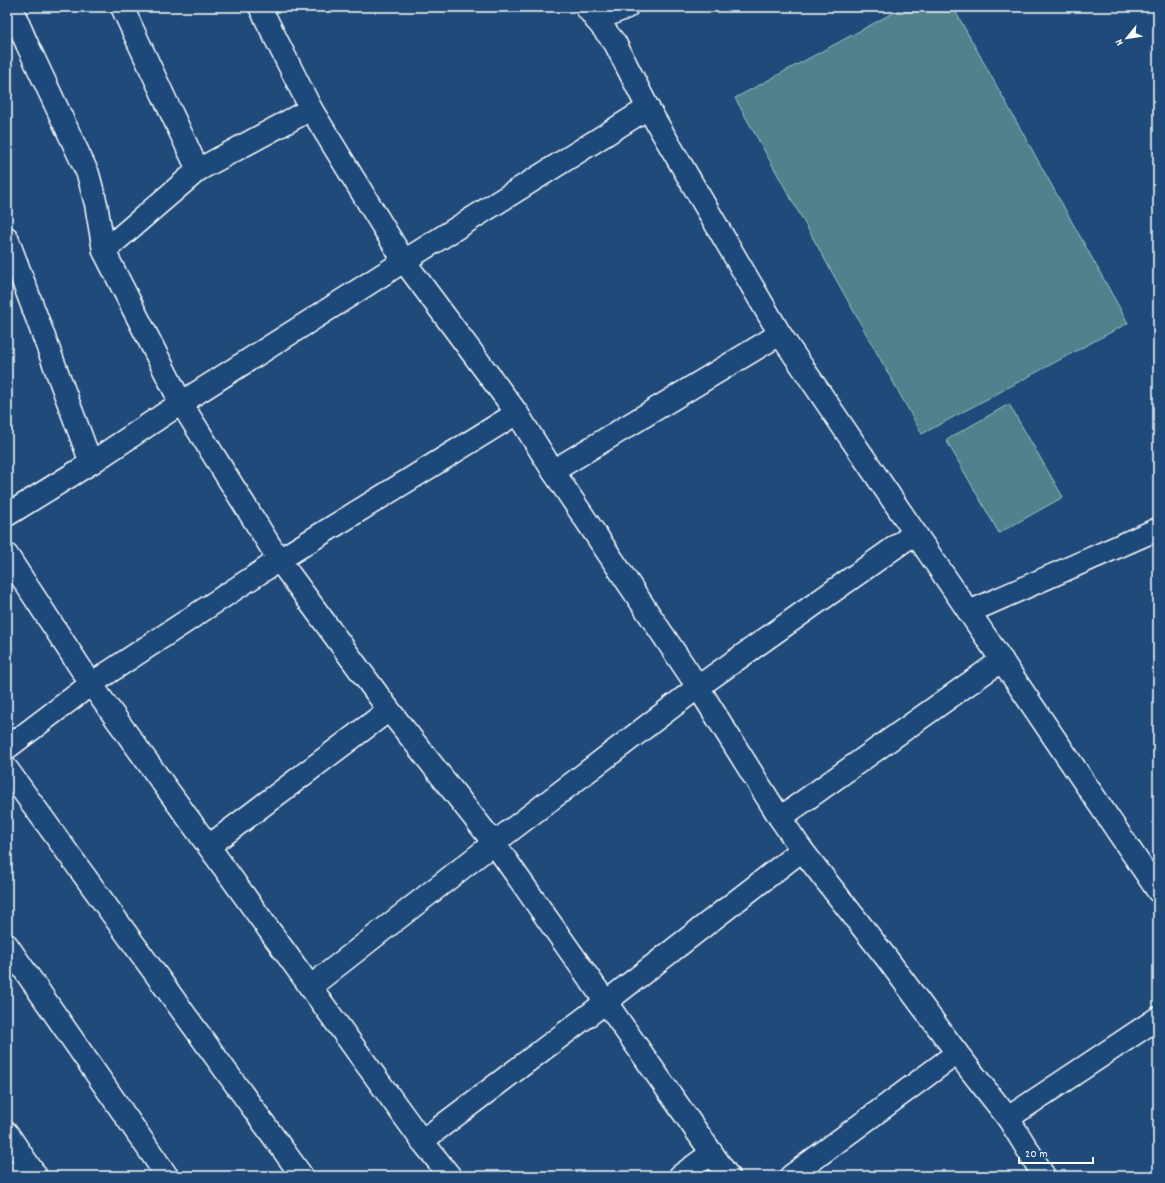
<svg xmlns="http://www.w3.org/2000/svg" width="1165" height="1183" font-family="Dekko,sans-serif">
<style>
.garden{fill:#51818c;stroke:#a8c0c6}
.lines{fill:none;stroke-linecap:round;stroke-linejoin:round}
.minor-casing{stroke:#fff;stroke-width:25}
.minor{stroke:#1f4a7a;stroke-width:22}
</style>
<rect width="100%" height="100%" fill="#1f4a7a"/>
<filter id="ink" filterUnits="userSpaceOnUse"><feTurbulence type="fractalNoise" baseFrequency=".025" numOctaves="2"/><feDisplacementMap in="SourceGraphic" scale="8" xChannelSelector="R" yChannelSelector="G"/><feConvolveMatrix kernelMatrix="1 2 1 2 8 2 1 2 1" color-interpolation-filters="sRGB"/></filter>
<g filter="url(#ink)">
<!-- garden -->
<g class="garden">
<polygon points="904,7 953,7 1128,323 922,434 735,98"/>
<polygon points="1009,404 1063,497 999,533 946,440"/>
</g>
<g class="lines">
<!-- minor casing -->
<g class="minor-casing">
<g id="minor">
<polyline points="11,7 27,44 88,174 96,204 104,251 181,403 279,560 389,710 494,843 728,1176"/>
<polyline points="122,7 198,170"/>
<polyline points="260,7 311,109 404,261 517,413 553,471 698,687 780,818 802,850 888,960 957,1053 1008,1118 1044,1176"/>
<polyline points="586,7 615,43 648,108 780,334 915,533 969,612 1158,891"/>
<polyline points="596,20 627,7"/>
<polyline points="7,238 91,463"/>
<polyline points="104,251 198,170 311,109"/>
<polyline points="553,471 780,334"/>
<polyline points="7,515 91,463 181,403 404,261 648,108"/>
<polyline points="7,555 91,684 422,1141 450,1176"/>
<polyline points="969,612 1158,529"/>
<polyline points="7,748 91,684 279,560 517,413"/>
<polyline points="7,769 302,1176"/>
<polyline points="780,818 1002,660"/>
<polyline points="209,846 389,710"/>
<polyline points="7,945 167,1176"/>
<polyline points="310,987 494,843 698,687 915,533"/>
<polyline points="1008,1118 1158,1018"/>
<polyline points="7,1133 36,1176"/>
<polyline points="422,1141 606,1002 802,850"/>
<polyline points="7,1171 16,1176"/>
<polyline points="680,1176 712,1153"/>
<polyline points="791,1176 957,1053"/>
</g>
</g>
<!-- minor -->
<use href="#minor" class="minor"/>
</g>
</g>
<!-- margin -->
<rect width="1165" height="1183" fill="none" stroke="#1f4a7a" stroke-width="24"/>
<rect x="12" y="12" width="1141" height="1159" fill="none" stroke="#fff" stroke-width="1.5" filter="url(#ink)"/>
<!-- north arrow -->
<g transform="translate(1127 38) rotate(240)" stroke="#1f4a7a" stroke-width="3" paint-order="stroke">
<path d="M0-3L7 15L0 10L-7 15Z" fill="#ffffff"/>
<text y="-6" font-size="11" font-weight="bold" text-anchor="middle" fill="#ffffff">N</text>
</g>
<!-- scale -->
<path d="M1019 1157v6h74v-6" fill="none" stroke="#ffffff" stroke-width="2"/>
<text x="1025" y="1157" font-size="12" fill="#ffffff" stroke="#1f4a7a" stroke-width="3" paint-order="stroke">20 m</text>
</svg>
